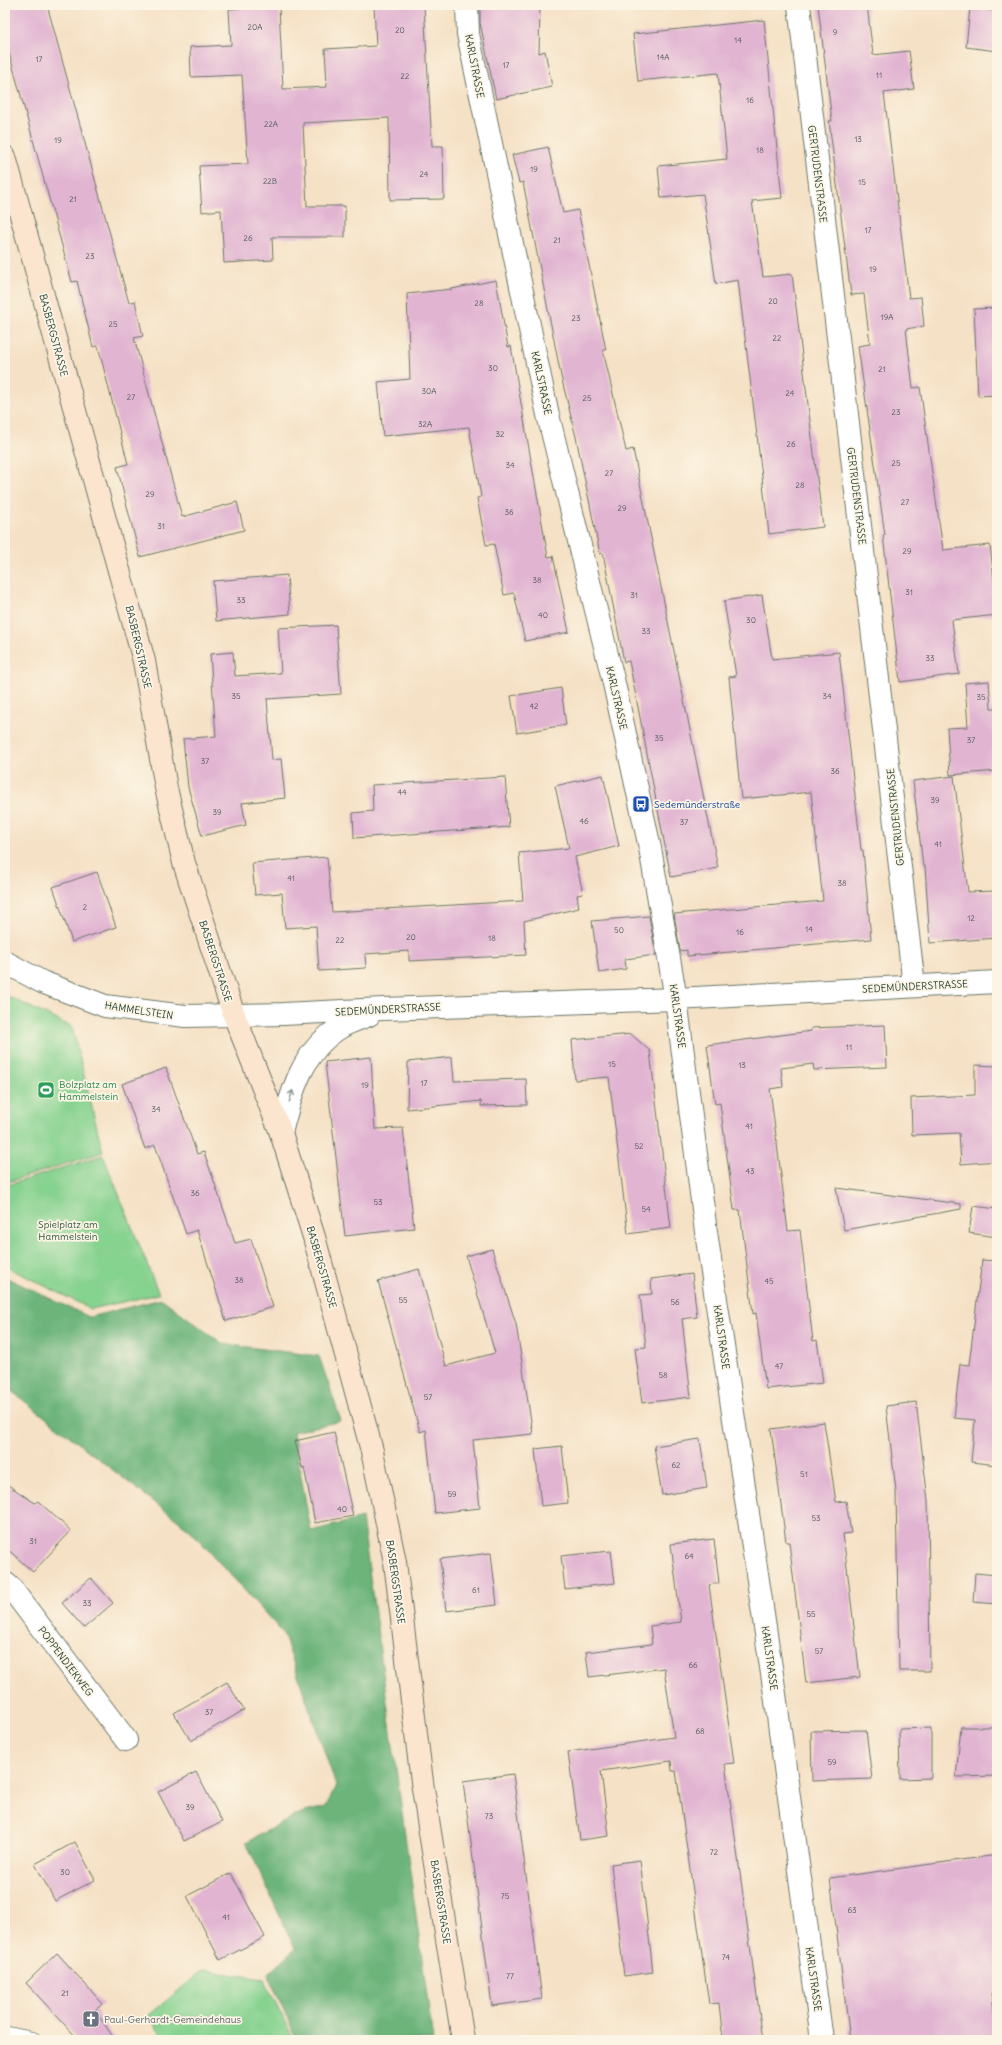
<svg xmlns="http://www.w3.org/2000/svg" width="1002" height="2045" font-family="Delius,sans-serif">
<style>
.green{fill:#86d28f;stroke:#528862}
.forest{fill:#6cb47a;stroke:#467857}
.building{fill:#e1b4d2}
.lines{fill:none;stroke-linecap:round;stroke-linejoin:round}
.service-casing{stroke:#6a7667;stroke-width:13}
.minor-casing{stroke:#6a7667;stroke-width:24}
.secondary-casing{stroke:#6a7667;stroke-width:24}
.service{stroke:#fff;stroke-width:11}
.minor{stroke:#fff;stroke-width:22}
.secondary{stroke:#fce5cf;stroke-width:22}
.oneway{stroke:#8f9e9a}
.labels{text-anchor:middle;stroke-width:3.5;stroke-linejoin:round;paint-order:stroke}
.number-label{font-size:8px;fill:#505b5c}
.street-label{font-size:10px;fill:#1f3d34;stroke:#fcf5e5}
.transit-label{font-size:10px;fill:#164399;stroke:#fcf5e5;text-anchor:start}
.leisure-label{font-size:10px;fill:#27864d;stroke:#fcf5e5;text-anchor:start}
.park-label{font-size:10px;fill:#345b46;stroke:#fcf5e5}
.worship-label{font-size:10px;fill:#5b616d;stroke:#fcf5e5;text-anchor:start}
</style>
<rect width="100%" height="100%" fill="#fcf5e5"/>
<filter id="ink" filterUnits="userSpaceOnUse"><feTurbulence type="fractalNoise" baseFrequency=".025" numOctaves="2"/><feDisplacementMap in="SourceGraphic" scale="8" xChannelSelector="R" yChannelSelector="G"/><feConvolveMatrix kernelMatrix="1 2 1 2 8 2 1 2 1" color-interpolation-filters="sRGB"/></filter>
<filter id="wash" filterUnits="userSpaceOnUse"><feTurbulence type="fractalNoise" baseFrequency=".012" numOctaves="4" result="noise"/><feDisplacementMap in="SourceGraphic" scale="16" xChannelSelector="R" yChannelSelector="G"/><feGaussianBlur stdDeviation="0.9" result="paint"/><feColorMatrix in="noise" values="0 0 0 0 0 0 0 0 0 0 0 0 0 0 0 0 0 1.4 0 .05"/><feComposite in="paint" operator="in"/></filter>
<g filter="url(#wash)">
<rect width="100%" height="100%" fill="#f5e1c5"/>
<!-- green -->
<g class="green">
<polygon points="5,995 72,1027 103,1152 5,1183"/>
<polygon points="103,1155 159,1294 91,1309 5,1266 5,1186"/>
<polygon points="203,1970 264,1979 294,2040 165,2040 148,2016"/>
</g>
<!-- forest -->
<polygon class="forest" points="5,1277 89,1317 162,1299 223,1344 319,1356 341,1421 293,1432 311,1531 362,1518 433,2040 297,2040 268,1974 295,1949 246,1842 301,1813 326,1807 336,1785 283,1633 190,1530 5,1386"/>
<g id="blocks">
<!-- building -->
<g class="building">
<polygon points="5,5 47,5 129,303 135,301 143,336 134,338 182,517 237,502 244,530 140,557 117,467 128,464 98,346 93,347 77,281 72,282 5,38"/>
<polygon points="374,5 424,5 432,146 443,146 444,199 390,200 389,118 303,123 307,206 345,206 345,237 272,237 273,260 224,263 221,210 202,212 199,166 248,164 242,75 191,77 190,47 231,45 229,9 279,6 283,89 327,87 325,49 376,46"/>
<polygon points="480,5 540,5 539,53 545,51 552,87 496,99 480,23"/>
<polygon points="818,5 867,5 873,55 909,51 914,89 884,93 909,298 921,297 924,326 906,329 913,388 920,387 943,550 990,545 997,606 997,615 952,620 959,674 900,682 883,535 885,535 858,346 870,344 864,294 851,295 829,121 832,121"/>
<polygon points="970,8 997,11 997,51 966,47"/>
<polygon points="764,20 782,198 752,201 763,277 792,274 823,527 769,534 738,280 716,284 703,194 661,198 658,166 727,159 718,73 638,81 633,34"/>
<polygon points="548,147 563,213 578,210 606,350 603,350 626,451 633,449 718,868 671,877 629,661 624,662 603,553 600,554 576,437 561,376 523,182 519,183 512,155"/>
<polygon points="496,280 508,347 511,346 548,557 553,556 569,632 525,641 514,593 504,595 494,544 486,545 477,498 481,497 469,427 383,436 378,382 410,379 407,294 452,289"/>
<polygon points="997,308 997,395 978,396 974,309"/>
<polygon points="287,575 290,614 216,621 213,581"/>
<polygon points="762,595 772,659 839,652 861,850 863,850 871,939 687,956 687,950 680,951 674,914 823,901 811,792 741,799 729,677 736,676 724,601"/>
<polygon points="336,625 341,694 267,699 272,760 281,759 285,798 242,803 246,825 202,836 188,787 183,739 216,736 210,654 233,652 235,676 281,673 278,628"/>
<polygon points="989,681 991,709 997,709 997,771 950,775 947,728 968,727 965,683"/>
<polygon points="561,688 566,725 517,733 511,696"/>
<polygon points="603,775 619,846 575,857 583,894 577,895 579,908 524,921 526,955 409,961 409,951 365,954 366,968 319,971 316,926 285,928 282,893 255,895 252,863 327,857 332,912 523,901 519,853 569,848 555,786"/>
<polygon points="954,776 968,892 997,891 997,938 930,943 925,866 923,866 913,781"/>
<polygon points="505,777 509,827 354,838 353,813 373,811 372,785"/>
<polygon points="97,872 116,927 72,942 53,887"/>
<polygon points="649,916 656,955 625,959 626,969 599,973 592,921"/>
<polygon points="885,1025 887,1067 814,1070 813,1064 781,1068 783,1087 770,1089 788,1231 800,1230 813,1341 817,1340 823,1383 766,1389 756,1313 753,1314 740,1210 734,1210 720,1103 715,1104 707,1045 811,1031 811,1028"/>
<polygon points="631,1034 650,1051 671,1228 628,1234 609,1077 575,1080 572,1040"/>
<polygon points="371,1057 375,1129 403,1128 414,1228 345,1236 325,1062"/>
<polygon points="452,1057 454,1081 526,1079 527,1105 481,1106 481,1101 407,1109 408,1062"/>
<polygon points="975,1065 997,1066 997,1161 961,1164 959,1133 912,1135 911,1098 975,1095"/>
<polygon points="166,1068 197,1154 204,1152 235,1243 251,1239 273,1307 226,1321 197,1230 186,1234 155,1145 145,1149 122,1084"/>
<polygon points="836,1188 961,1204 961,1209 844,1230"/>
<polygon points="973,1206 997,1209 997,1237 969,1233"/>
<polygon points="492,1249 516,1324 533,1434 473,1440 480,1508 435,1513 426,1430 420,1432 378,1281 419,1269 446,1366 495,1353 466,1256"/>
<polygon points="982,1260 997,1261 997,1465 971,1462 975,1420 954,1418 960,1364 969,1365"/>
<polygon points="692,1274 697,1317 682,1319 691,1397 642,1403 635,1348 646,1347 640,1295 652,1294 651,1279"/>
<polygon points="916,1402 928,1500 930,1671 899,1671 896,1491 886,1406"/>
<polygon points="824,1422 836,1502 846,1501 851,1533 843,1534 860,1677 806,1683 789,1542 786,1542 771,1429"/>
<polygon points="334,1432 353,1516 315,1523 304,1467 302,1468 295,1441"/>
<polygon points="700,1439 707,1488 662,1495 654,1446"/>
<polygon points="562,1446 568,1503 541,1506 535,1449"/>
<polygon points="5,1483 35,1503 38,1501 71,1531 33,1572 5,1547"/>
<polygon points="714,1539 719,1583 709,1585 734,1763 725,1764 763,2040 723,2040 719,2003 709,2004 676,1771 672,1771 671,1761 601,1771 609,1836 580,1840 568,1752 674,1737 664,1668 589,1677 586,1652 652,1644 650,1626 681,1622 671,1544"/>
<polygon points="611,1551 615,1583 565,1589 561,1556"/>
<polygon points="491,1553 497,1605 446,1611 440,1559"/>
<polygon points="975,1573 997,1575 997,1604 973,1602"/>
<polygon points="91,1578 113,1603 84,1628 62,1603"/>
<polygon points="227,1682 244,1710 191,1741 174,1713"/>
<polygon points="961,1727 997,1727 997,1776 956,1777"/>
<polygon points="931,1728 931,1778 900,1779 899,1729"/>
<polygon points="866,1730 872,1779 812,1781 811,1731"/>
<polygon points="196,1772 222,1822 184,1841 158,1792"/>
<polygon points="513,1774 542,1999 492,2006 463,1781"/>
<polygon points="75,1842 95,1880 55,1901 35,1864"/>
<polygon points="997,1855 997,1994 992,1993 997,2040 850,2040 830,1878"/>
<polygon points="640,1860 653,1972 624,1976 611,1864"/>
<polygon points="231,1873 265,1937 220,1960 187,1896"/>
<polygon points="57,1953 103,2004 95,2010 115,2040 79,2040 26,1983"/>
</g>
</g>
</g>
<g filter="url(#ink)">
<use href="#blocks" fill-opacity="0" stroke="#6a7667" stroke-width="1"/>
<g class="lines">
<!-- service casing -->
<g class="service-casing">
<polyline id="service" points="5,2032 34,2038 36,2040"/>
</g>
<!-- minor casing -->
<g class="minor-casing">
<g id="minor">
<polyline points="467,5 468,34 548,415 613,679 650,848 676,999 706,1232 775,1694 822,2040"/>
<polyline points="799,5 914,986"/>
<polyline points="5,962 42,982 105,1006 185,1016 283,1014 383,1009 676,999 997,982"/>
<path d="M281,1133C291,1093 302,1050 341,1027C349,1022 360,1019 369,1015"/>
<polyline points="5,1583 11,1588 126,1740"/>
</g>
</g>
<!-- secondary casing -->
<g class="secondary-casing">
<polyline id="secondary" points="5,157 144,661 166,788 184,863 234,1015 281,1133 314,1237 372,1451 395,1562 422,1782 463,2040"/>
</g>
<!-- service -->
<use href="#service" class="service"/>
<!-- minor -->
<use href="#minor" class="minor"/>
<!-- secondary -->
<use href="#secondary" class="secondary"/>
</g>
<!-- one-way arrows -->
<defs><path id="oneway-shaft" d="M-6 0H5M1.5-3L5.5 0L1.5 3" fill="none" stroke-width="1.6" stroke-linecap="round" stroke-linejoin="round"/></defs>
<use class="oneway" href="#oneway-shaft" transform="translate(291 1096) rotate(-73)"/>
</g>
<!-- icons -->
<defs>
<g id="bus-square" transform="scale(0.9)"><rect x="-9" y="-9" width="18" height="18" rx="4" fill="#1a4fb4" stroke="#fcf5e5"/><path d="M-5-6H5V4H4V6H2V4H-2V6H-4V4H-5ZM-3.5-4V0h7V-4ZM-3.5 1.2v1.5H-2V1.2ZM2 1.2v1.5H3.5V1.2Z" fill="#fff"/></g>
<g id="stadium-square" transform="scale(0.9)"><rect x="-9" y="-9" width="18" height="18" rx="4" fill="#2e9e5b" stroke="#fcf5e5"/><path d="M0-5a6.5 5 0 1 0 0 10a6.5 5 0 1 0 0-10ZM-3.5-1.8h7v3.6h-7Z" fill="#fff"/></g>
<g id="church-square" transform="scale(0.9)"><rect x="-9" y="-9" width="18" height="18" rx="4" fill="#6b7280" stroke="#fcf5e5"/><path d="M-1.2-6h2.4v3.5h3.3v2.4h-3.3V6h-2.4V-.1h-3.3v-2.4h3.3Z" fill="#fff"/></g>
</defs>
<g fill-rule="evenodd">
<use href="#bus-square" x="641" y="804"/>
<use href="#stadium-square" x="46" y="1090"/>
<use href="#church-square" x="91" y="2019"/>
</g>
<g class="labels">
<!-- number labels -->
<g class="number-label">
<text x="255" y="30">20A</text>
<text x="400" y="33">20</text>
<text x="835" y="35">9</text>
<text x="738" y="43">14</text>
<text x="663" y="60">14A</text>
<text x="39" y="62">17</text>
<text x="506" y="68">17</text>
<text x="879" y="78">11</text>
<text x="405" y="79">22</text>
<text x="750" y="103">16</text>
<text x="271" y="127">22A</text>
<text x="858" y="142">13</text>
<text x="58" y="143">19</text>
<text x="760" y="153">18</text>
<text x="534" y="172">19</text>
<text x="424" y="177">24</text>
<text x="270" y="184">22B</text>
<text x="862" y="185">15</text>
<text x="73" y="202">21</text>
<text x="868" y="233">17</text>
<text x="248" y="241">26</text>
<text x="557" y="243">21</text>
<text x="90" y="259">23</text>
<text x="873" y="272">19</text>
<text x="773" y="304">20</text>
<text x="479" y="306">28</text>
<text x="887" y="320">19A</text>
<text x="576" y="321">23</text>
<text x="113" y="327">25</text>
<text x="777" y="341">22</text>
<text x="493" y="371">30</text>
<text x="882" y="372">21</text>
<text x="429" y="394">30A</text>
<text x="790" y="396">24</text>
<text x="131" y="400">27</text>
<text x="587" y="401">25</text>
<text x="896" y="415">23</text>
<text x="425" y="427">32A</text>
<text x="500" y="437">32</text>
<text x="791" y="447">26</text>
<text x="896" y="466">25</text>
<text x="510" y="468">34</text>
<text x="609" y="476">27</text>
<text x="800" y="488">28</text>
<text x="150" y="497">29</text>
<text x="905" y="505">27</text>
<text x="622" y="511">29</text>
<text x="509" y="515">36</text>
<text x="161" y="529">31</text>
<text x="907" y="554">29</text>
<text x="537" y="583">38</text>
<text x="909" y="595">31</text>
<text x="634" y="598">31</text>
<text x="241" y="603">33</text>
<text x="543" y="618">40</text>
<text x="751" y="623">30</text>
<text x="646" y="634">33</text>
<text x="930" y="661">33</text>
<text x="236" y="699">35</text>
<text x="827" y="699">34</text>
<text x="981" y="700">35</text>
<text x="534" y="709">42</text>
<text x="659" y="741">35</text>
<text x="971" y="743">37</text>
<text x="205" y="764">37</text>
<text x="835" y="774">36</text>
<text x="402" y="795">44</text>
<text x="935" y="803">39</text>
<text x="217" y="815">39</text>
<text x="584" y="824">46</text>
<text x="684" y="825">37</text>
<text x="938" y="847">41</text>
<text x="291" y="881">41</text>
<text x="842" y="886">38</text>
<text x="85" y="910">2</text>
<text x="971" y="921">12</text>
<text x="809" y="932">14</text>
<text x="619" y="933">50</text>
<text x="740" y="935">16</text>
<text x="411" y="940">20</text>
<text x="492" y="941">18</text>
<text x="340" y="943">22</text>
<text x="849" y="1050">11</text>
<text x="612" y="1067">15</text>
<text x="742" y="1068">13</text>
<text x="424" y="1086">17</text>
<text x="365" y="1088">19</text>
<text x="156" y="1112">34</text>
<text x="749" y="1129">41</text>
<text x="639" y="1149">52</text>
<text x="750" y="1174">43</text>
<text x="195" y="1196">36</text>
<text x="378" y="1205">53</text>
<text x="646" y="1212">54</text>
<text x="239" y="1283">38</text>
<text x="769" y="1284">45</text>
<text x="403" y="1303">55</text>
<text x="675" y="1305">56</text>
<text x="779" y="1369">47</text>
<text x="663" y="1378">58</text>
<text x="428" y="1400">57</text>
<text x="676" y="1468">62</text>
<text x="804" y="1477">51</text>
<text x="452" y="1497">59</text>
<text x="342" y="1512">40</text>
<text x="816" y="1521">53</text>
<text x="33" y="1544">31</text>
<text x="689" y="1559">64</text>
<text x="476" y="1593">61</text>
<text x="87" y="1606">33</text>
<text x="811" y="1617">55</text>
<text x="819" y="1654">57</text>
<text x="693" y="1668">66</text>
<text x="209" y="1715">37</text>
<text x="700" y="1734">68</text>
<text x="832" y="1765">59</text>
<text x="190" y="1810">39</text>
<text x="489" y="1819">73</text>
<text x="714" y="1855">72</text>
<text x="65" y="1875">30</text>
<text x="505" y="1899">75</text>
<text x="852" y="1913">63</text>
<text x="226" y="1920">41</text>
<text x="726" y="1960">74</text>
<text x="510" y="1979">77</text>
<text x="65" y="1996">21</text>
</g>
<!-- street labels -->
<g class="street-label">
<text transform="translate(475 66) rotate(79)" y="4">KARLSTRASSE</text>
<text transform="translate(818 174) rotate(83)" y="4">GERTRUDENSTRASSE</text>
<text transform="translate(54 335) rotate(75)" y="4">BASBERGSTRASSE</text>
<text transform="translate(542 383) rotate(78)" y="4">KARLSTRASSE</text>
<text transform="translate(857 496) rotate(83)" y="4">GERTRUDENSTRASSE</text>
<text transform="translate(139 647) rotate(77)" y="4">BASBERGSTRASSE</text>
<text transform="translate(617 698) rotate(77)" y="4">KARLSTRASSE</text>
<text transform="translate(895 817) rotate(-96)" y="4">GERTRUDENSTRASSE</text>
<text transform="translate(216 961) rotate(72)" y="4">BASBERGSTRASSE</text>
<text transform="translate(915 986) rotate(-3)" y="4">SEDEMÜNDERSTRASSE</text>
<text transform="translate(388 1009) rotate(-3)" y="4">SEDEMÜNDERSTRASSE</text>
<text transform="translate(139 1010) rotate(9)" y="4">HAMMELSTEIN</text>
<text transform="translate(678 1016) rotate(82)" y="4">KARLSTRASSE</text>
<text transform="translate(322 1267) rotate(74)" y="4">BASBERGSTRASSE</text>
<text transform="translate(722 1337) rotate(82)" y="4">KARLSTRASSE</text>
<text transform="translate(396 1582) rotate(82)" y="4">BASBERGSTRASSE</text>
<text transform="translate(770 1658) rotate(82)" y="4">KARLSTRASSE</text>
<text transform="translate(66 1661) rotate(53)" y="4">POPPENDIEKWEG</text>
<text transform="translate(441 1902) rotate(81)" y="4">BASBERGSTRASSE</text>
<text transform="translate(814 1979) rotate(82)" y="4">KARLSTRASSE</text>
</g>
<!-- transit labels -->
<g class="transit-label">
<text x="654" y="808">Sedemünderstraße</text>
</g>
<!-- leisure labels -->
<g class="leisure-label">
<text x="59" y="1088">Bolzplatz am<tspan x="59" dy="12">Hammelstein</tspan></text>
</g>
<!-- park labels -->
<g class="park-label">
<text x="68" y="1228">Spielplatz am<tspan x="68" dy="12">Hammelstein</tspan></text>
</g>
<!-- worship labels -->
<g class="worship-label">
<text x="104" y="2023">Paul-Gerhardt-Gemeindehaus</text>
</g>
</g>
<!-- margin -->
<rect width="1002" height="2045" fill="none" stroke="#fcf5e5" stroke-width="20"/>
</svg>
